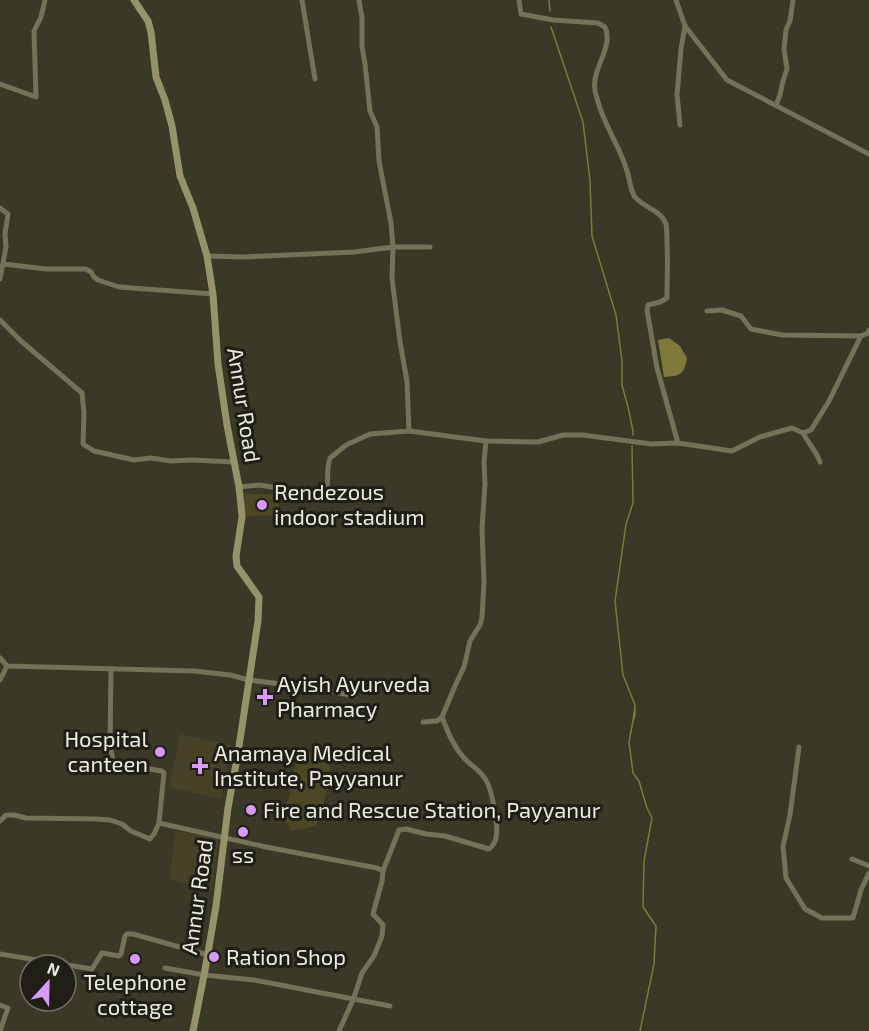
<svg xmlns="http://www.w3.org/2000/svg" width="869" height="1031" font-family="'Exo 2',sans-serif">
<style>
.built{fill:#454228}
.green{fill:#4c4825}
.water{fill:#7f793b}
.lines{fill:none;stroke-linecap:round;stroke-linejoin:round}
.stream{stroke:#7f793b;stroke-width:1.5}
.street{stroke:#747258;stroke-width:5}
.secondary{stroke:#969269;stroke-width:7}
.poi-dot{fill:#d89af8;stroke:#201f17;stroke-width:2}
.labels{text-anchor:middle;stroke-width:6;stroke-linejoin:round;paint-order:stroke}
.street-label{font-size:22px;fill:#ecebdf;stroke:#201f17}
.poi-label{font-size:22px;fill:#ecebdf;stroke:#201f17;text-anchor:start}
</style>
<rect width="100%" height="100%" fill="#3a3826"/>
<!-- built -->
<g class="built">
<polygon points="180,734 231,745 221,799 169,787"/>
<polygon points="176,831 219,838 211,892 169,879"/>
</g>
<!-- green -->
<g class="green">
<polygon points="244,494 278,494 280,515 245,516"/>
<polygon points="298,751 326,754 332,777 316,826 291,831 282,815 289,797"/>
</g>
<!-- water -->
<path class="water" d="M669,338L680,346L687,358C684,375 680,376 664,377L658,340Z"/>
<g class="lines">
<!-- stream -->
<g class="stream">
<polyline points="549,0 550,11"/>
<polyline points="551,27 583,122 590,181 592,236 616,315 622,361 622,385 628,407 633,431 633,435"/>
<polyline points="632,446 633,503 626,524 615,601 623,675 635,705 635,715 633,721 635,705"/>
<polyline points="633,721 629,742 633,773 639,781 647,808 652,818 644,861 643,907 656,926 654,964 640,1031"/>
</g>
<!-- street -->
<g class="street">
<polyline points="302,0 315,79"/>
<polyline points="359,0 362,18 362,46 365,64 370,111 377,127 379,161 391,223 393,247 392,278 400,342 407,381 409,431"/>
<path d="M519,0L521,14L553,20L598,23L605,27C613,44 597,63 595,80C594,86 595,93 597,98C603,124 620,146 627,171C630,179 630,191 635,197C644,208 661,210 666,224C667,230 667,237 667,243C668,261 667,280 667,298L660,302L648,305L647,310L657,368L678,443"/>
<polyline points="676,0 685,26 727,80 869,154"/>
<polyline points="0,84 36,97 34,31 41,17 45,0"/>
<polyline points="776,105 780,95 783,81 787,69 784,49 786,30 790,21 793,0"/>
<polyline points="680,125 677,95 681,49 685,26"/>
<polyline points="0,208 8,214 5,234 6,247 0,279"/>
<polyline points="207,256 244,257 354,252 393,247 430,247"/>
<polyline points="3,264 46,269 86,269 91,272 94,277 98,280 119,287 213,294"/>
<polyline points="707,311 722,310 741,316 751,329 782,335 861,336"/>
<polyline points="0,320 21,341 82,393 84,413 83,444 94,451 134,460 151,458 171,461 192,460 234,462"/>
<path d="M803,433C808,443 817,452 820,462"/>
<polyline points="239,487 259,485 324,495 327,492 328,467 330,458 346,445 370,434 409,431 486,441 538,442 563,435 583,435 651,444 678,443 732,451 760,437 792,428 803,433 811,430 829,401 861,336 868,333 869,330"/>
<polyline points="0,658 7,666 194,671 230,675 249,680 313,688 355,696"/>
<polyline points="111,669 110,746 113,760 123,765 162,771 164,773 159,823"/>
<polyline points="0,680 7,666"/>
<polyline points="423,722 437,721 442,717 455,686 464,667 470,641 480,625 482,617 484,582 482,529 485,484 484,462 486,441"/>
<polyline points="799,747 790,815 783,846 786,878 805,909 822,918 853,918 861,890 869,873"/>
<polyline points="0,821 6,815 14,815 26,818 96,819 110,820 122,824 131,831 150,839 154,834 159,823 266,847 377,868 383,871 382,881 373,914 383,925 382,936 374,956 362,973 353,1000 339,1031"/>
<polyline points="852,859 869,866"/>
<path d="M383,871L399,830L406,829L426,834L445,836L489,849C493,846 495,843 496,838C499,827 492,792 487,782C482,772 476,769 468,762C455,750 448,733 442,717"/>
<polyline points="0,954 92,969 100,956 102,953 119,956 121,954 125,936 127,934 133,934 208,955"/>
<polyline points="165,968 204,975 254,980 390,1006"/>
<polyline points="0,1005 8,1008 0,1031"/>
</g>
<!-- secondary -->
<polyline class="secondary" points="134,0 148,21 151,32 156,77 165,100 172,126 180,176 193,208 207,256 213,294 218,364 227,425 239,487 241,505 242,517 236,556 237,566 259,597 258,621 238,753 228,808 216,906 205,970 193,1031"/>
</g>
<!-- markers -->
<g class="poi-dot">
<circle cx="262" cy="505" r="6"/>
<path d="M262 688h6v6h6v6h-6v6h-6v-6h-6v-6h6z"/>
<circle cx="160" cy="752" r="6"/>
<path d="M197 757h6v6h6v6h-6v6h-6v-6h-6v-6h6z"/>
<circle cx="251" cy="810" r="6"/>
<circle cx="243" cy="832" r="6"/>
<circle cx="214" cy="957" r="6"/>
<circle cx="135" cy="959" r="6"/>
</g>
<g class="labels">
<!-- street labels -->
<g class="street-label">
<text transform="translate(244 405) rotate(81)" y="8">Annur Road</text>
<text transform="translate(197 897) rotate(-82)" y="8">Annur Road</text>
</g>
<!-- poi labels -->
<g class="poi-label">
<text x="274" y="500">Rendezous<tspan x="274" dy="25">indoor stadium</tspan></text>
<text x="277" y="692">Ayish Ayurveda<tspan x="277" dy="25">Pharmacy</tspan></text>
<text x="148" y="747" text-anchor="end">Hospital<tspan x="148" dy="25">canteen</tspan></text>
<text x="214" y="761">Anamaya Medical<tspan x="214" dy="25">Institute, Payyanur</tspan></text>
<text x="263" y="818">Fire and Rescue Station, Payyanur</text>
<text x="243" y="863" text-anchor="middle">ss</text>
<text x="226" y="965">Ration Shop</text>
<text x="135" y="990" text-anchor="middle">Telephone<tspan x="135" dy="25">cottage</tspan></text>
</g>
</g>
<!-- north arrow -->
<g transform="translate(48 983) rotate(22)"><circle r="28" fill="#201f17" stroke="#727167" stroke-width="1.5"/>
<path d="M0-4.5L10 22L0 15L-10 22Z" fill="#d89af8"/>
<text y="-9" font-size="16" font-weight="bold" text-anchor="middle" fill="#ecebdf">N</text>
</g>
</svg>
